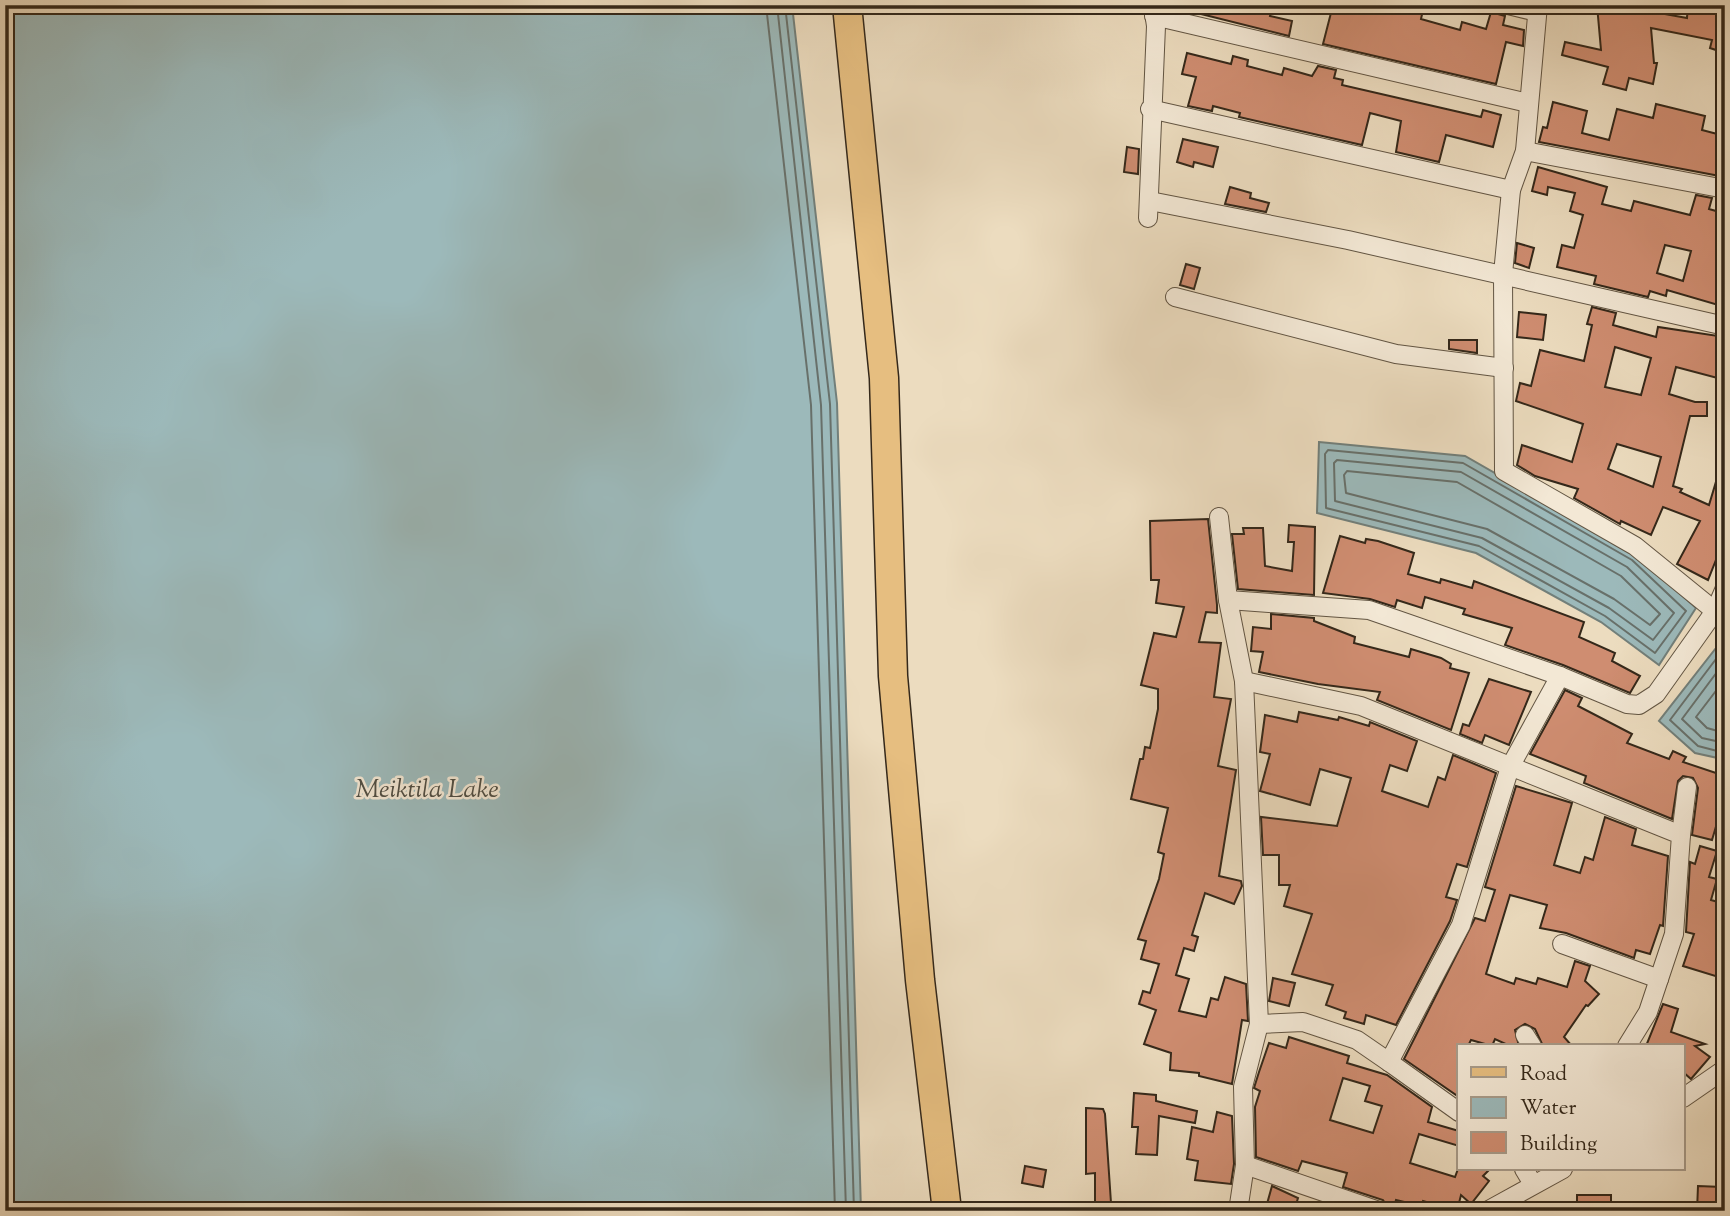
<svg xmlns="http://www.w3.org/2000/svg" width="1730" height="1216" font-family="'Sorts Mill Goudy',serif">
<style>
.water{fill:#9cb9ba;stroke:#727f7a;stroke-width:2}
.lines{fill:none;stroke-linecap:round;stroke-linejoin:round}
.shore{stroke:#68706a;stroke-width:2}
.building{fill:#cf8d71;stroke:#34281a;stroke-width:2;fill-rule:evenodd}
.minor-casing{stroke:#625543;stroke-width:20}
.primary-casing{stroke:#34281a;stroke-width:31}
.minor{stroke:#f3e8d5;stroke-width:18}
.primary{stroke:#e6be80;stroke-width:28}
.labels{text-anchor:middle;stroke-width:5;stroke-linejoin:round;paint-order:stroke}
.water-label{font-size:26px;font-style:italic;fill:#4e4c42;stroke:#f3e8d5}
</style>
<rect width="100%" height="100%" fill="#ecdcbf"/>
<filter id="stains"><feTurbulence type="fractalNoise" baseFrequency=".00286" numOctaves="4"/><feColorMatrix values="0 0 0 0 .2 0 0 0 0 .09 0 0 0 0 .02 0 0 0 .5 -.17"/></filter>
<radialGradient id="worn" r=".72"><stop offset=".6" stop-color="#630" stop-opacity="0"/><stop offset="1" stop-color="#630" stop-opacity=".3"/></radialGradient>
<!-- water -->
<g class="water">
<polygon points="5,5 792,5 837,403 861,1211 5,1211"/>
<polygon points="1319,442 1465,456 1636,554 1696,608 1659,665 1601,622 1476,553 1317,513"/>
<polygon points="1716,648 1725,653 1725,763 1722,759 1695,753 1659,721"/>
</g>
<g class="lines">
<!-- shore -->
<g class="shore">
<polyline points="766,5 811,405 835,1211"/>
<polyline points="777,5 821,405 846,1211"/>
<polyline points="785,5 830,404 854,1211"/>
<polygon points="1328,450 1463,463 1632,560 1686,611 1655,653 1605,616 1479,546 1326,508 1325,454"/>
<polygon points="1337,460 1461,472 1627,567 1674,613 1653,640 1609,608 1482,538 1335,501 1334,463"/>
<polygon points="1347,471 1457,482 1621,576 1660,614 1650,625 1614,599 1487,529 1346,493 1344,475"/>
<polyline points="1725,658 1716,659 1670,720 1698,746 1725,753"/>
<polyline points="1725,667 1720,668 1682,719 1702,738 1725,743"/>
<polyline points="1725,679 1696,717 1707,728 1725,733"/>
</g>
</g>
<!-- building -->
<g class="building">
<polygon points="1165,5 1263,5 1272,8 1270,16 1292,21 1289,36"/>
<polygon points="1333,5 1403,5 1423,10 1421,19 1460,30 1462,22 1486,29 1491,12 1505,16 1503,25 1524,30 1523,46 1506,42 1496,84 1323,44"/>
<polygon points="1597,5 1648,5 1648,11 1687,18 1688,5 1725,9 1725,53 1710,48 1712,40 1651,28 1654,63 1657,63 1653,84 1629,78 1626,90 1603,84 1608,67 1562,55 1565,42 1601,50"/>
<polygon points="1187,53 1231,64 1233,56 1248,60 1247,66 1282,75 1284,68 1312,76 1318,66 1336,70 1334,78 1343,80 1342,85 1481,117 1483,110 1501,115 1493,147 1446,135 1439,162 1396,152 1401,121 1370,113 1362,145 1239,117 1240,113 1213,106 1212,111 1188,106 1196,77 1182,74"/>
<polygon points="1553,102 1587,111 1582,133 1609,140 1617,109 1653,118 1656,104 1705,116 1702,130 1725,136 1725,177 1539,142 1543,127 1547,128"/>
<polygon points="1183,139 1218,147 1213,167 1194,162 1193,167 1177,162"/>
<polygon points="1127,147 1139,149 1138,174 1124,172"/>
<path d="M1538,167L1607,187L1602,204L1631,211L1634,201L1690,215L1696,195L1712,198L1709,209L1723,213L1721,222L1725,223V307L1667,290L1666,296L1650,291L1648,297L1594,284L1596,276L1557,267L1562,245L1574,248L1583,215L1570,211L1575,193L1548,187L1547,195L1532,191ZM1665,245L1691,251L1683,281L1657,273Z"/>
<polygon points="1230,187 1251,193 1250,198 1269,203 1266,212 1225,204"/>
<polygon points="1517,243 1534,248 1529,268 1515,263"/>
<polygon points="1186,264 1200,268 1194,289 1180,285"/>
<path d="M1592,307L1616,313L1613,325L1656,337L1658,327L1725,337V380L1676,367L1669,394L1695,402H1707V416H1690L1673,486L1682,489L1680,492L1709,505L1721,465H1725V537L1708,580L1677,564L1700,521L1663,507L1651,535L1621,521L1620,524L1574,498L1578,489L1535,476L1517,465L1522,445L1572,462L1583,424L1516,401L1520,383L1531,386L1540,350L1584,361L1592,325L1587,324ZM1615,347L1651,358L1641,395L1605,387ZM1617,444L1661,457L1653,487L1608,469Z"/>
<polygon points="1519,312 1546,315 1543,340 1517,337"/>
<polygon points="1449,340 1477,340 1477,353 1449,349"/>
<polygon points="1208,519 1217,605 1217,613 1206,612 1199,642 1221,643 1214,697 1231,699 1218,766 1236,770 1219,876 1241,881 1242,886 1234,904 1205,893 1192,935 1198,937 1194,951 1184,948 1176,975 1189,979 1179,1011 1206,1017 1211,998 1218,1000 1225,977 1246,984 1248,1021 1242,1020 1232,1084 1199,1076 1199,1073 1170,1070 1171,1053 1144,1044 1156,1010 1139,1004 1143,991 1150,993 1159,964 1141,959 1146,941 1138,939 1159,879 1164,854 1158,852 1168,808 1131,799 1140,759 1143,759 1145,747 1150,748 1158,709 1158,689 1141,685 1154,633 1176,637 1184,607 1156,603 1159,580 1151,580 1150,521"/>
<polygon points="1289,525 1315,527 1314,595 1238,589 1232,534 1244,534 1243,528 1263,528 1265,566 1292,571 1294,542 1288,542"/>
<polygon points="1340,536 1365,543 1366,539 1378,541 1414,553 1408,574 1440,583 1441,579 1472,588 1474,581 1584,622 1579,637 1615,653 1612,661 1640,676 1630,693 1563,665 1505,645 1512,628 1463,614 1465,609 1425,597 1422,608 1397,600 1395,607 1370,599 1323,593"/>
<polygon points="1271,614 1314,618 1314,621 1355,637 1354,643 1409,657 1411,649 1441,658 1451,664 1450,668 1469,673 1451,730 1377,700 1380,692 1318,684 1259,672 1263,652 1251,651 1253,627 1271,629"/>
<polygon points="1489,679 1531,692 1509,745 1485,735 1482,743 1460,734 1463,724 1469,726"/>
<polygon points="1565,690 1582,698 1578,706 1632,734 1627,743 1669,759 1673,751 1686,757 1683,762 1725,776 1725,796 1712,840 1692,835 1698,788 1693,778 1683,776 1678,781 1672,819 1584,783 1586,776 1530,754"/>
<polygon points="1299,712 1338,720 1339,717 1369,726 1370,722 1417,741 1407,771 1390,765 1382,791 1428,807 1438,777 1445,780 1453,755 1496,773 1467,867 1457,864 1446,897 1457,900 1450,921 1396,1025 1366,1015 1364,1024 1344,1018 1346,1012 1326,1005 1333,985 1292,974 1312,914 1284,906 1290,885 1279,885 1279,855 1263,855 1261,817 1337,826 1351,778 1320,769 1310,805 1260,791 1270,754 1260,752 1265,715 1297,722"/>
<polygon points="1516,786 1572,803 1554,865 1580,873 1585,857 1593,860 1605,817 1636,829 1632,845 1668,856 1663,926 1660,925 1650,954 1636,950 1634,958 1566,933 1540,928 1547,905 1510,895 1486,974 1514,984 1516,978 1536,984 1538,978 1567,987 1575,961 1590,966 1585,981 1599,994 1588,1006 1586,1005 1564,1037 1572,1046 1543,1046 1535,1029 1525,1024 1515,1030 1519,1046 1510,1046 1495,1039 1492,1046 1471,1040 1468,1046 1459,1046 1459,1097 1404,1059 1475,918 1485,921 1495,890 1485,887"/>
<polygon points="1700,846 1717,851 1709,877 1717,879 1711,900 1725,904 1725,944 1721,958 1725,959 1725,979 1683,966 1694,934 1686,932 1690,862 1695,864"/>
<polygon points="1273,978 1295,983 1289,1006 1269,1001"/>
<polygon points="1663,1004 1678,1009 1671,1032 1705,1044 1695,1046 1710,1057 1691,1079 1683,1072 1683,1046 1646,1046"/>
<path d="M1289,1037L1349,1056L1347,1063L1387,1075L1432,1107L1428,1122L1459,1131V1146L1419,1134L1410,1163L1455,1177L1458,1169H1490L1483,1176L1489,1181L1471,1204L1461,1195L1457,1211L1423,1201L1421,1206L1396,1200L1393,1211H1390L1383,1200L1343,1187L1347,1173L1302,1161L1298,1171L1256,1157L1255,1107L1260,1091L1254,1088L1259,1072L1269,1043L1286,1048ZM1343,1078L1370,1086L1365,1101L1382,1106L1373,1133L1330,1120Z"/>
<polygon points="1134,1093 1156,1095 1156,1101 1197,1111 1195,1123 1159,1116 1157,1155 1136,1154 1138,1127 1132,1127"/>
<polygon points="1086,1108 1103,1109 1105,1114 1111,1203 1095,1202 1095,1173 1086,1174"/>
<polygon points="1217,1112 1232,1116 1234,1164 1231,1184 1195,1180 1198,1161 1187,1159 1192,1127 1213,1132"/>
<polygon points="1025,1166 1046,1170 1043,1187 1022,1183"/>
<polygon points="1272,1186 1298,1198 1294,1211 1265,1211"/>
<polygon points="1698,1186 1722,1187 1722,1211 1697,1211"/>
<rect x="1577" y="1195" width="34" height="16"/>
</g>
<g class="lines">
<!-- minor casing -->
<g class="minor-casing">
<g id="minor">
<polyline points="1508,5 1537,12"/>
<polyline points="1154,16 1528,103"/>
<polyline points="1150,109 1511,190"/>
<polyline points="1525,151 1725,189"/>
<polyline points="1150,201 1348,240 1725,326"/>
<polyline points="1148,218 1156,26 1153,5"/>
<polyline points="1175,297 1396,354 1504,368"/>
<polyline points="1219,517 1228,600 1244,681 1259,1024 1243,1087 1245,1165 1238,1211"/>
<polyline points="1228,600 1369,610 1560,676 1627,704 1639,705 1656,694 1715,611 1635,546 1504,471 1503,274 1511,190 1525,151 1538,5"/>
<polyline points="1715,611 1725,588"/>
<polyline points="1244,681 1361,706 1681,835 1674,934 1648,1012 1627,1046"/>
<polyline points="1681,835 1687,787"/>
<polyline points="1562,944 1659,979"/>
<polyline points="1259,1024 1303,1022 1357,1040 1389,1062 1461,925 1510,767 1560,676"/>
<polyline points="1525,1035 1532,1046"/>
<polyline points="1389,1062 1459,1112"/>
<polyline points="1683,1098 1725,1069"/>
<polyline points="1245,1165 1379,1211"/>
<polyline points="1524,1169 1533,1184"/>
<polyline points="1487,1211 1563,1169"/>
</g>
</g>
<!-- primary casing -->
<g class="primary-casing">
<polyline id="primary" points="847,5 884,378 893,676 920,980 947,1211"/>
</g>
<!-- minor -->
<use href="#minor" class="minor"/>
<!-- primary -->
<use href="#primary" class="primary"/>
</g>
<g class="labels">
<!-- water labels -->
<g class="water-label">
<text x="427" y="797">Meiktila Lake</text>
</g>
</g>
<!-- margin -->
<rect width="1730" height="1216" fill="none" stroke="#ecdcbf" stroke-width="28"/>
<rect x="7" y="7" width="1716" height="1202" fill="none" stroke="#34281a" stroke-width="3.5"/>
<rect x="14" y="14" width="1702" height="1188" fill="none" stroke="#34281a" stroke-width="2"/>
<!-- legend -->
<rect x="1457" y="1044" width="228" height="126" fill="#f3e8d5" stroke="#a79b8a" stroke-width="2"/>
<rect x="1471" y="1067" width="35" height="10" fill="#e6be80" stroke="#a79b8a" stroke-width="2"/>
<text x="1520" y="1080" font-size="21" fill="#34281a">Road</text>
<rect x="1471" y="1097" width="35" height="21" fill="#9cb9ba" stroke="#a79b8a" stroke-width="2"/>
<text x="1520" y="1114" font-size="21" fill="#34281a">Water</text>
<rect x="1471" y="1132" width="35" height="21" fill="#cf8d71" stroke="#a79b8a" stroke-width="2"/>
<text x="1520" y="1150" font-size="21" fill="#34281a">Building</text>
<rect width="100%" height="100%" filter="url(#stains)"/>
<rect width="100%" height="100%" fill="url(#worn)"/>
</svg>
